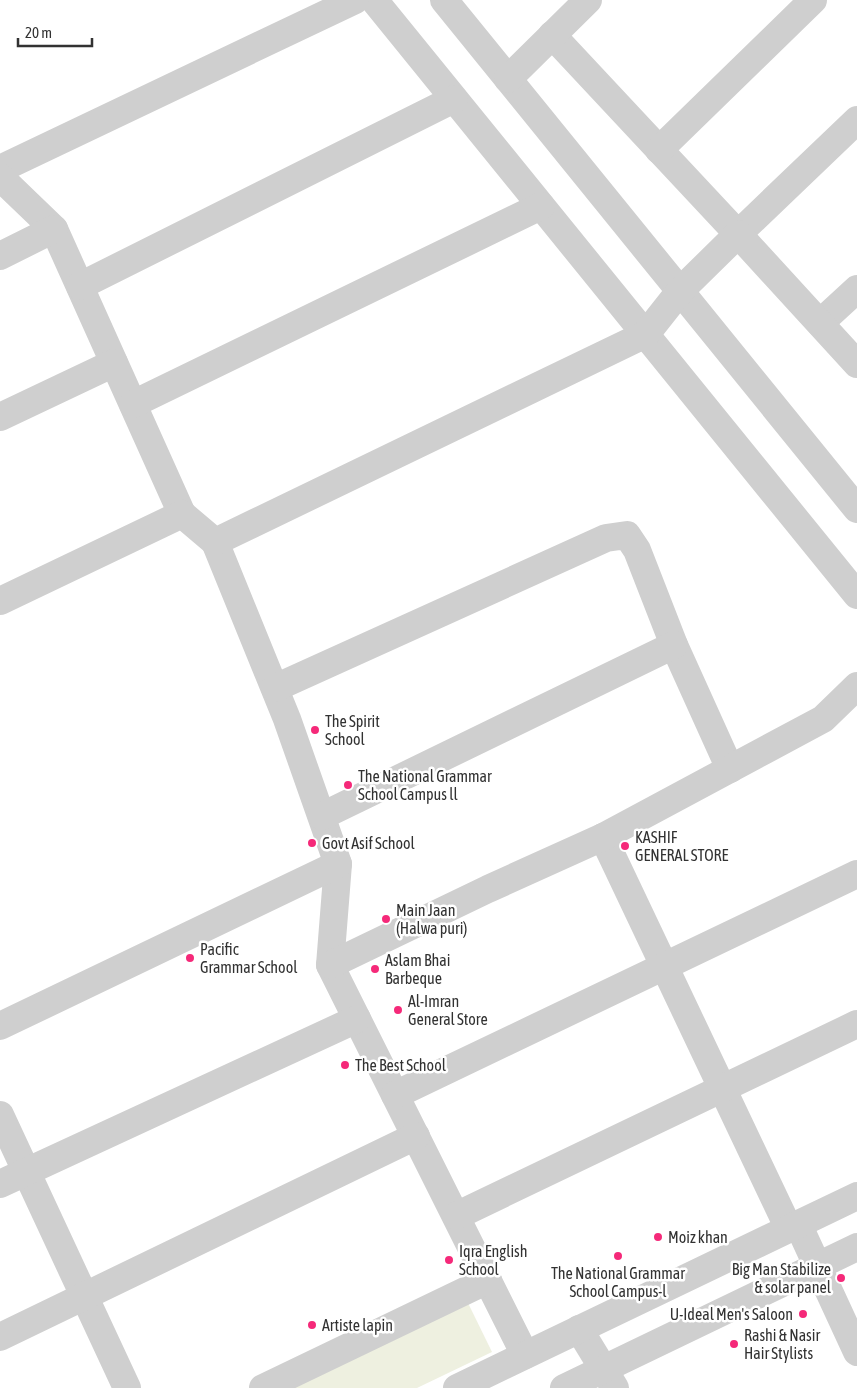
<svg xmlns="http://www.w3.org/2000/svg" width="857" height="1388" font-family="'Asap Condensed',sans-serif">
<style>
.green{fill:#eef0e0}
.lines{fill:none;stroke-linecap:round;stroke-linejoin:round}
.minor{stroke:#cfcfcf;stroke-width:28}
.poi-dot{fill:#f52979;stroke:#fff;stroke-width:2}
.labels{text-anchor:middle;stroke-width:5;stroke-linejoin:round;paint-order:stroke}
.poi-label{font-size:16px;fill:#323232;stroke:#fff;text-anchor:start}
</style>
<rect width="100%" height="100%" fill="#fff"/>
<!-- green -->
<polygon class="green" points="467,1301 492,1352 417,1388 289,1388"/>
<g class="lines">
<!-- minor -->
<g class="minor">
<polyline points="374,0 857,595"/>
<polyline points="444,0 857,509"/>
<polyline points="552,35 738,234 857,120"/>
<polyline points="508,79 588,0"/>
<polyline points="659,150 813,0"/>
<polyline points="0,169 355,0"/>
<polyline points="0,177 54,229 182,514"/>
<polyline points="0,256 54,229"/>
<polyline points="80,286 454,99"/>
<polyline points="820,323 857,289"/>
<polyline points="133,404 541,206"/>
<polyline points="0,417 114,363"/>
<polyline points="215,542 287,719 338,864 330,965 525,1355"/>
<polyline points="0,601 182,514 215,542 646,334 680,291 738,234 857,364"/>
<polyline points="275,688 606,538 627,535 637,550 674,645 730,769"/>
<polyline points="322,816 674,645"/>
<polyline points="603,837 789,1229"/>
<polyline points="330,965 488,889 603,837 823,719 857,686"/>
<polyline points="0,1026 338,864"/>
<polyline points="395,1095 857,874"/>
<polyline points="0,1115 127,1388"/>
<polyline points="0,1184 357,1019"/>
<polyline points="456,1216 857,1024"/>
<polyline points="798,1224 857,1352"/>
<polyline points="579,1329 615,1388"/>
<polyline points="0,1337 416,1136"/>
<polyline points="263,1388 488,1280"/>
<polyline points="457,1388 857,1196"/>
<polyline points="564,1388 857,1247"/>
</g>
</g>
<!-- markers -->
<g class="poi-dot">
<circle cx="315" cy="730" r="5"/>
<circle cx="348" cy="785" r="5"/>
<circle cx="312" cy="843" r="5"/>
<circle cx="625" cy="846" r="5"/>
<circle cx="386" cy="919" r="5"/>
<circle cx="190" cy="958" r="5"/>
<circle cx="375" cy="969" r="5"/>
<circle cx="398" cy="1010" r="5"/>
<circle cx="345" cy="1065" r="5"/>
<circle cx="658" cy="1237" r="5"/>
<circle cx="618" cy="1256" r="5"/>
<circle cx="449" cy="1260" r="5"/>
<circle cx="841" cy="1278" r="5"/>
<circle cx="803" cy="1314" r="5"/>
<circle cx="312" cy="1325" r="5"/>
<circle cx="734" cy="1344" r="5"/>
</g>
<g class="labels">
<!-- poi labels -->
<g class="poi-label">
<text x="325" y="727">The Spirit<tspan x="325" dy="18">School</tspan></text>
<text x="358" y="782">The National Grammar<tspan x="358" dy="18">School Campus ll</tspan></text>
<text x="635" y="843">KASHIF<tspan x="635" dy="18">GENERAL STORE</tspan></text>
<text x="322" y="849">Govt Asif School</text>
<text x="396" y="916">Main Jaan<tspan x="396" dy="18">(Halwa puri)</tspan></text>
<text x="200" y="955">Pacific<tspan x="200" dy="18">Grammar School</tspan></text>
<text x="385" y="966">Aslam Bhai<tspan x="385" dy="18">Barbeque</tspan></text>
<text x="408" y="1007">Al-Imran<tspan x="408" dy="18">General Store</tspan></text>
<text x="355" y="1071">The Best School</text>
<text x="668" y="1243">Moiz khan</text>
<text x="459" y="1257">Iqra English<tspan x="459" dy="18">School</tspan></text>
<text x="831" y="1275" text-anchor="end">Big Man Stabilize<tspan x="831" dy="18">&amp; solar panel</tspan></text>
<text x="618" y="1279" text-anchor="middle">The National Grammar<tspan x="618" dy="18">School Campus-l</tspan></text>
<text x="793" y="1320" text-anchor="end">U-Ideal Men's Saloon</text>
<text x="322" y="1331">Artiste lapin</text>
<text x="744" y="1341">Rashi &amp; Nasir<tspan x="744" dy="18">Hair Stylists</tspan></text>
</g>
</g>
<!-- scale -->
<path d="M18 38v8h74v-8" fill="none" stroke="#323232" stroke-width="2.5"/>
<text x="25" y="38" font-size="15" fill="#323232" stroke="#ffffff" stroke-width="4" paint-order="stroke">20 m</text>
</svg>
